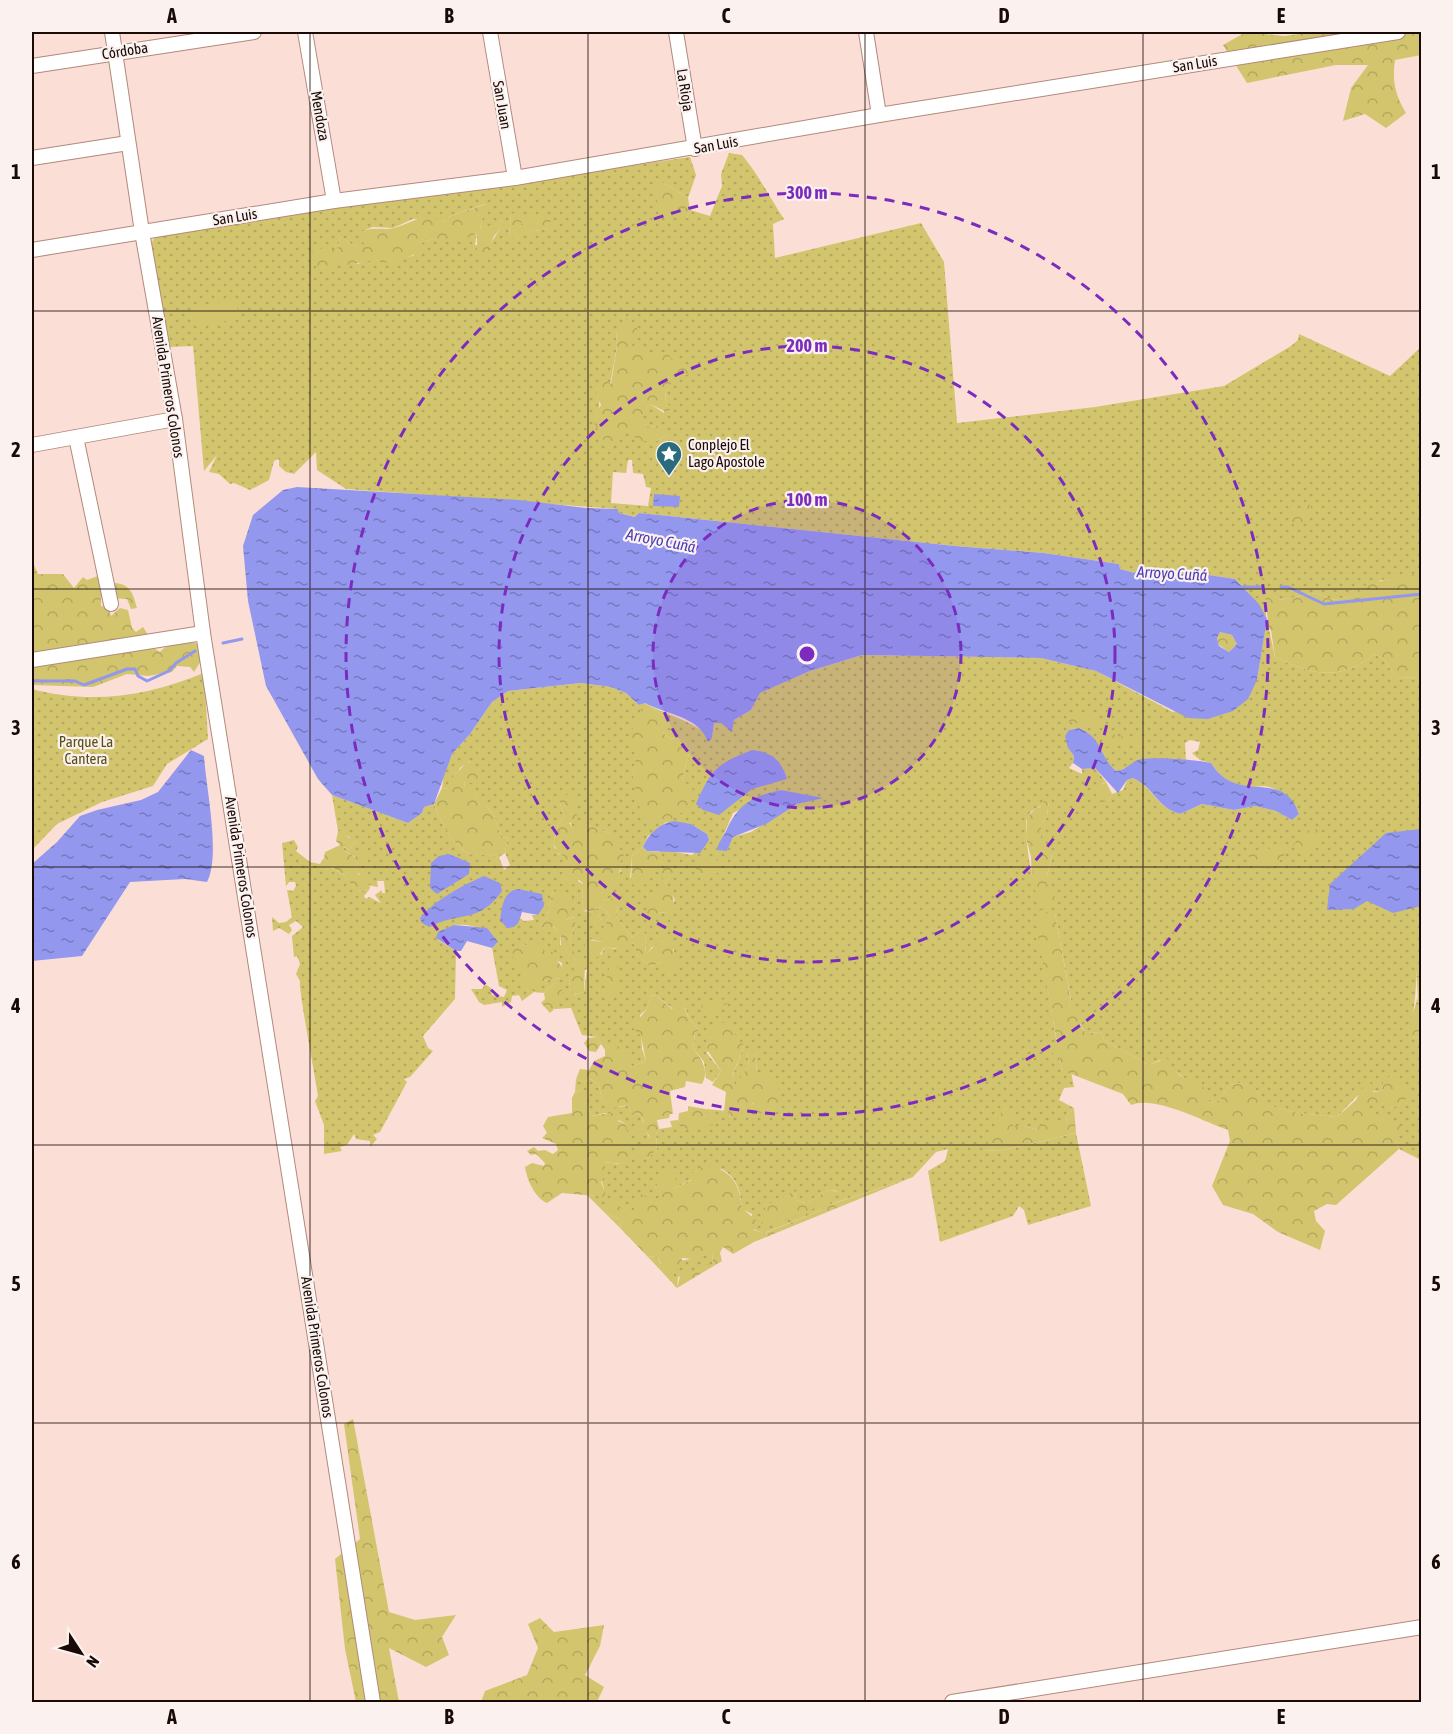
<svg xmlns="http://www.w3.org/2000/svg" width="1453" height="1734" font-family="'Asap Condensed',sans-serif">
<style>
.grass{fill:url(#grass-dots);fill-rule:evenodd}
.forest{fill:url(#forest-crowns)}
.pitch{fill:#d2c56e}
.water{fill:url(#water-ripples);fill-rule:evenodd}
.lines{fill:none;stroke-linecap:round;stroke-linejoin:round}
.stream{stroke:#9397ee;stroke-width:3}
.minor-casing{stroke:#b3897a;stroke-width:16}
.minor{stroke:#fff;stroke-width:14}
.grid{fill:none;stroke:#190a06;stroke-width:1.5;stroke-opacity:0.55}
.ring{fill:none;stroke:#7b2cbf;stroke-width:3;stroke-dasharray:10 8}
.labels{text-anchor:middle;stroke-width:4.5;stroke-linejoin:round;paint-order:stroke}
.street-label{font-size:15px;fill:#190a06;stroke:#fbf1ee}
.poi-label{font-size:15px;fill:#190a06;stroke:#fbf1ee;text-anchor:start}
.park-label{font-size:15px;fill:#574f17;stroke:#fbf1ee}
.water-label{font-size:16px;font-style:italic;fill:#483cb7;stroke:#fbf1ee}
.centre{fill:#7b2cbf;stroke:#fbf1ee;stroke-width:3}
.ring-label{font-size:18px;text-anchor:middle;font-weight:bold;fill:#7b2cbf;stroke:#fbf1ee;stroke-width:4.5;stroke-linejoin:round;paint-order:stroke}
.neatline{fill:none;stroke:#190a06;stroke-width:2}
.grid-label{font-size:20px;text-anchor:middle;font-weight:bold;fill:#190a06}
</style>
<defs>
<pattern id="grass-dots" width="8" height="8" patternUnits="userSpaceOnUse" patternTransform="scale(1.5)"><rect width="8" height="8" fill="#d2c56e"/><path d="M2 2h.1M6 6h.1" fill="none" stroke="#b4a85e" stroke-width="1.8" stroke-linecap="round"/></pattern>
<pattern id="forest-crowns" width="20" height="18" patternUnits="userSpaceOnUse" patternTransform="scale(1.5)"><rect width="20" height="18" fill="#d2c56e"/><path d="M2 6a3 3 0 1 1 6 0M12 15a3 3 0 1 1 6 0" fill="none" stroke="#b4a85e"/></pattern>
<pattern id="water-ripples" width="26" height="14" patternUnits="userSpaceOnUse" patternTransform="scale(1.5)"><rect width="26" height="14" fill="#9397ee"/><path d="M2 4q2-2 4 0t4 0M15 11q2-2 4 0t4 0" fill="none" stroke="#7779bf"/></pattern>
</defs>
<rect width="100%" height="100%" fill="#fbdfd6"/>
<!-- grass -->
<g class="grass">
<path d="M729,153L742,155C759,175 769,197 784,219L773,224L775,258L921,223L944,262L957,423L1095,407L1224,386L1291,346L1298,340L1299,334L1390,376L1421,347V574L1398,579L1381,580L1358,595L1333,600L1316,593L1281,600L1265,590L1266,615L1275,657C1312,675 1341,682 1374,654L1385,660L1395,677L1421,678L1422,969H1416C1417,995 1412,1012 1412,1037L1421,1038V1160L1399,1149L1396,1141L1368,1111L1369,1102L1393,1108L1411,1095L1384,1081L1381,1092L1363,1090L1337,1117L1298,1113L1266,1105L1256,1090L1242,1083L1229,1085L1220,1100L1210,1103L1205,1093L1160,1060L1149,1065L1104,1040L1101,1032L1086,1033L1069,1007L1071,1000L1055,914L1045,970L1059,1057L1063,1071L1071,1072L1074,1087L1064,1088L1059,1100L1074,1108L1067,1115L1066,1124L1037,1130L1024,1126H1013L985,1150L1000,1151L1076,1133L1091,1206L1028,1225L1024,1210L1019,1206L1013,1216L940,1242L928,1171L945,1161L948,1149L936,1152L913,1177L828,1205L837,1191L829,1190L806,1203L796,1200L795,1192L788,1218L825,1202L824,1209L764,1233L752,1229V1214L742,1209C740,1190 738,1179 722,1169L707,1171L675,1188L661,1180L655,1188L662,1197L629,1214L605,1213L620,1220L621,1229L587,1195L598,1196L604,1189L600,1174L603,1162L619,1164C629,1149 628,1142 626,1124L606,1113L591,1116L583,1089L575,1092L576,1079L583,1082L591,1079L599,1085L602,1101L621,1107L627,1105L631,1112L640,1115C645,1123 644,1130 650,1138L646,1159L657,1150L656,1134L659,1129L672,1127L670,1121L678,1120L679,1124L706,1117L705,1109L728,1111L731,1118L754,1103L765,1076L757,1072L755,1052H747L749,1066L735,1086L732,1077L744,1046L706,1052L721,1071L713,1082L706,1078L704,1062L693,1048L695,1033L699,1030L690,1020L685,1008L678,1006L673,1009L657,996L651,995L647,1009L640,1015L642,1049L646,1061L630,1067L601,1043L597,1037L582,1035L571,1008L554,1009L562,992L555,983L544,993L534,992L522,1001L519,995L512,996L511,1002L502,1007V1002L484,1005L479,1002L471,989H482L485,984L491,988L492,995L504,997L507,990L499,986L492,948L498,942C480,928 476,924 454,925L438,940L456,951L455,999L423,1036L428,1048L433,1051L410,1077L404,1079L407,1082L380,1132L373,1135L377,1139L370,1147V1141L356,1139L354,1134L347,1145L340,1147L342,1151L324,1154V1125L315,1101L318,1096C316,1081 298,987 300,981L296,974L300,964L297,956L294,957L292,936L303,927L296,921L289,925L292,930L289,934L279,928L273,931L272,917L279,923L286,922L292,917L287,890L293,891L296,886L295,882H289L286,886L282,843L294,840L298,847L296,851L310,862L320,864L324,858L327,861L326,870L330,867L344,875L357,892L369,890L364,896L366,899L369,897L381,903L375,895L382,890V893H385L384,881H377L378,887L367,885C365,876 356,875 355,865L359,864L356,857L344,851L343,847L349,850L356,841L338,831L332,795L408,823L422,813L424,807L434,804C439,819 454,848 470,854C480,857 490,852 499,857L504,870L510,865L505,853L508,837L501,838L495,818L486,805H480L473,789L465,788L464,781H470L474,768L469,761L460,768L447,789L442,788L444,771L452,754L470,734L492,702L508,691L581,683L611,687L626,693L639,705L644,703C671,717 687,718 712,738L714,723L734,720L751,710L759,693L810,671L862,655L1041,658L1096,671L1173,712L1257,680L1267,618L1247,591L1235,579L1196,573L1180,574L1166,580L1154,579L1137,568L1135,573L1120,569L1119,564L1044,553L955,546L669,516L639,513L636,517L619,513L618,509L346,489L317,470L316,452L294,474L286,472L279,466V459L274,461L269,480L250,490L234,483L230,484L219,474L209,472L217,455L204,471L193,346L169,347L151,244L156,234L690,157L696,175L688,198L662,182L687,218L690,210L710,216L722,186L721,174ZM485,204L480,230L502,221V226L488,247L475,245L477,232L436,238L421,243L413,256L381,261L369,259L358,264L339,263L314,249L337,253L340,237L353,245L369,248L361,232L373,227L393,228L413,219L442,222C456,211 468,211 485,204ZM511,214L520,224L540,217L551,219L549,229L533,231L516,239L509,235ZM616,329L631,344L634,351L649,355L687,375L667,369L670,384L666,392L664,413L650,404L642,412L643,424L650,427L662,426L666,436L656,441L629,431L604,441C598,428 597,393 604,380L610,385L617,346ZM708,452L715,453L716,461L700,471L695,455ZM628,460H632L633,473L643,474L646,487L651,488L648,506L611,503L613,472L626,473ZM645,704L669,719L663,733L669,738L684,740L690,750L682,780L633,777ZM1079,728C1103,739 1098,755 1116,771C1124,770 1128,766 1135,764C1152,760 1169,760 1186,761L1185,743L1190,740L1200,742L1198,750L1192,753L1200,760L1211,763C1220,777 1233,787 1250,787C1254,787 1259,786 1264,786C1280,788 1294,800 1299,814L1292,820L1276,811L1255,806L1234,810L1202,804L1180,814C1156,807 1154,788 1133,778L1127,780L1123,790L1112,794L1108,801L1102,784L1106,782L1095,768L1082,769V774L1069,768L1073,763L1074,756L1068,748L1069,730ZM781,790L799,795L806,801L797,804L751,832L733,837L727,850H717L733,813ZM559,800L574,830L586,824L611,834L621,871L613,881L614,886L602,893V901L619,897L618,908L615,915L632,938L642,930L646,935L645,956L652,947L674,949L673,958L664,965L660,962L651,967L636,954V945L632,943L615,949L605,947L601,955L590,939L602,942V931L610,915L601,906L595,910L601,919L593,925L592,912L582,911L583,884L565,874V856L558,854L553,844L558,824L564,817ZM1049,801L1047,816L1041,827L1040,841L1044,842L1045,851L1052,855L1047,876L1050,894L1038,896C1032,885 1023,829 1027,818C1030,809 1042,806 1049,801ZM666,822L691,824L707,834L709,840L692,855L664,850L658,852L661,856L630,878L632,856L643,847L648,836ZM676,871L665,882L675,900L668,912L657,913L664,877ZM518,889L538,915H532L534,920L524,921L520,918ZM553,891L575,902L565,918V920L574,917L576,922L570,940L575,960L560,945L561,934L552,926L549,929L541,925L546,919ZM523,944L562,963L561,978L543,981L538,985L528,984L522,979ZM587,969L584,992L574,995L569,988L570,978Z"/>
<path d="M204,673L208,739L167,764L153,786L102,802L57,824L32,850V689C91,705 148,696 204,673Z"/>
<path d="M708,1252H712L713,1266L678,1277L677,1288L648,1257L656,1256L661,1264C675,1260 696,1261 708,1252Z"/>
</g>
<!-- forest -->
<g class="forest">
<path d="M1246,32L1284,36L1315,32H1421V55L1395,60C1392,81 1395,95 1406,113L1386,128L1365,114L1343,121L1351,88L1368,65H1336L1247,83L1223,45Z"/>
<path d="M662,182L688,198L690,210L687,218H672C662,210 655,202 654,190Z"/>
<path d="M486,204L480,229L502,221L503,226L494,236L484,258L477,255V233L459,242L451,237L447,242L436,238L421,243C418,255 412,256 401,259L398,266C379,261 377,259 359,263C343,267 342,261 325,270L312,263L309,255L314,249L328,248L337,252L340,237L353,245L368,247L361,241V232C375,226 382,231 394,228C407,224 417,218 430,215L442,222C456,211 469,211 486,204Z"/>
<polygon points="517,212 522,212 521,224 533,214 551,219 550,229 533,231 516,240 509,235 511,214"/>
<polygon points="625,318 637,324 637,337 632,344 634,350 640,346 649,348 649,355 666,352 672,359 682,361 691,371 687,375 668,370 671,384 666,392 665,401 671,407 668,413 650,404 643,412 644,424 650,427 663,425 666,436 656,441 638,441 629,431 615,443 604,441 592,419 601,405 596,393 604,380 611,384 617,346 616,329"/>
<polygon points="714,439 717,445 712,449 716,461 700,472 695,455 701,451 708,451 709,446"/>
<path d="M1305,505H1311C1311,516 1306,522 1298,529L1290,521L1289,514Z"/>
<path d="M32,550L34,565L38,574H63L74,588L83,577L87,580L98,576L104,566L114,583C131,584 133,594 137,608L131,609L127,599L110,598L106,592L101,598V606L108,607L111,616L120,608L128,610L132,628L136,632L143,627L149,636L143,641L160,652C174,637 186,642 205,645L202,659L194,672L190,667L177,666L172,672L148,676L127,674L93,687L32,685Z"/>
<path d="M1421,574V678L1395,677L1385,660L1374,654C1341,682 1312,675 1275,657L1271,630L1265,625L1268,621L1264,589L1281,600L1316,593L1333,600L1358,595L1361,587C1381,580 1401,576 1421,574Z"/>
<polygon points="1220,632 1232,635 1237,644 1229,652 1219,645 1217,638"/>
<polygon points="644,703 669,719 669,726 663,733 669,738 684,740 690,750 682,780 693,789 688,809 666,822 646,823 641,814 633,777 636,756 628,739"/>
<polygon points="1078,713 1095,717 1099,732 1088,725 1069,722 1069,718"/>
<polygon points="1104,731 1115,735 1116,740 1124,735 1142,739 1149,744 1139,748 1130,743 1106,747 1107,742 1099,736"/>
<path d="M468,761L486,775L475,784L464,781L465,788H473L480,805H486L495,818L501,838L508,837L505,853L499,857C490,852 480,857 470,854C454,848 439,819 434,804L442,788L447,789L449,781Z"/>
<polygon points="1106,782 1112,794 1108,801 1103,802 1096,798 1096,789"/>
<path d="M568,794L576,799L577,820L569,823L574,829L586,824L611,834L624,856L620,862C621,873 617,884 609,891L602,893V901L618,897L621,900L615,915L632,938L642,930L646,935L645,955L666,935L672,937L674,957L678,964L674,972L668,971L660,962L651,967L636,954V945L633,943C625,949 614,949 605,947L598,957L589,960L583,939L602,942V931L610,915L601,906L595,910L601,919L593,926L590,919L591,912L586,910L582,912L583,883L579,880L572,885L565,882V857L554,851L556,848L553,844L558,824L564,817L559,800Z"/>
<polygon points="1045,799 1049,801 1047,816 1041,827 1041,840 1044,842 1046,851 1052,854 1047,876 1052,885 1050,894 1056,899 1053,905 1036,911 1038,897 1032,884 1031,857 1026,838 1027,817 1036,808 1040,807"/>
<polygon points="1319,829 1320,846 1305,854 1293,845 1272,869 1251,866 1248,852 1293,845 1304,831"/>
<polygon points="338,831 342,831 349,838 354,837 356,841 349,850 344,847 344,851 355,857 361,851 366,854 363,862 355,866 359,875 363,875 370,887 369,890 357,892 355,896 352,896 355,890 344,875 331,867 325,870 324,868 327,861 324,858 325,852 340,845 336,841"/>
<path d="M643,847L647,851L658,852L661,856C658,867 650,885 638,888L631,883L632,856Z"/>
<polygon points="713,859 721,862 720,872 703,879 696,869 702,860"/>
<path d="M672,865L677,871L665,882L672,892L674,905L668,912L657,913L656,921L649,923L645,918C648,906 649,897 661,890L660,883L664,877L661,875L662,869Z"/>
<polygon points="553,891 564,892 565,897 572,898 575,902 565,920 575,917 576,922 570,940 576,960 585,965 584,992 573,995 569,988 570,978 576,974 573,967 576,960 561,953 561,935 553,926 547,935 542,933 541,925 546,919"/>
<path d="M1046,912L1055,914L1071,1001L1069,1007L1080,1012V1025L1086,1033L1101,1032L1104,1040L1149,1065L1167,1058C1174,1073 1185,1082 1201,1082L1210,1103L1220,1100L1229,1085L1243,1083L1256,1090L1267,1105L1298,1113L1337,1117L1356,1100L1365,1082L1370,1081L1373,1092H1381L1384,1081L1392,1074L1412,1095L1393,1108L1369,1103V1111L1399,1124L1403,1130L1396,1141L1399,1149L1336,1205L1327,1204L1314,1211L1316,1221L1325,1231L1320,1250L1278,1232L1253,1214L1223,1205L1212,1186L1230,1141L1228,1130C1204,1122 1155,1095 1131,1105L1123,1094L1063,1071L1059,1057L1049,1051L1057,1042L1037,930L1039,917Z"/>
<path d="M516,942L528,946L538,943L547,955L554,950L556,959L565,971L561,978L543,981L534,992L522,979L521,970C509,964 512,953 516,942Z"/>
<path d="M612,956H618V991L609,997C602,980 610,971 612,956Z"/>
<polygon points="1416,969 1421,969 1421,1038 1412,1037 1412,1016 1418,997"/>
<path d="M555,983L563,985C562,995 558,1007 550,1013L541,1003L545,999L544,993Z"/>
<polygon points="732,990 737,997 713,1012 703,1012 701,1004 726,999"/>
<path d="M651,995L657,996L672,1009L682,1003L690,1020L699,1030L695,1033L693,1048C701,1059 710,1070 702,1084L686,1081L685,1087L670,1091L673,1114H670L669,1118L657,1120L659,1129L656,1134L657,1150L646,1159L639,1157L636,1151L638,1145L648,1144L650,1137L645,1130L634,1134L631,1129L644,1122L640,1115L631,1112L627,1105L613,1108L602,1101L599,1085L591,1079L583,1082L576,1079L580,1069L589,1070L594,1061L605,1056V1050L601,1044L596,1052L589,1051L584,1043L588,1038L597,1037L601,1043L626,1048L630,1067L646,1061L641,1036L632,1027L647,1009Z"/>
<polygon points="726,1022 744,1046 732,1076 735,1085 749,1066 747,1052 755,1052 757,1072 778,1079 778,1104 768,1115 755,1112 753,1103 739,1116 731,1118 728,1111 724,1111 726,1092 712,1085 721,1071 704,1045 716,1024"/>
<path d="M583,1089L590,1093L588,1106L591,1116L617,1112L623,1115L618,1121L626,1124L629,1139L628,1151L634,1152L631,1165L604,1162L605,1168L601,1174L605,1176L601,1182L607,1197L562,1193L547,1203C535,1198 527,1180 525,1167L532,1163L544,1166L545,1163L536,1154L531,1155L527,1151L534,1147L538,1151L545,1150L553,1154L558,1150L556,1144L542,1138L547,1133L543,1126L548,1117L572,1113V1098L575,1092Z"/>
<polygon points="688,1106 705,1109 706,1117 715,1117 713,1125 685,1129 678,1124 679,1113 688,1111"/>
<polygon points="1074,1108 1076,1133 1000,1151 985,1150 1002,1110 1013,1116 1013,1126 1024,1126 1037,1130 1040,1125 1052,1121 1066,1124 1067,1115"/>
<path d="M711,1165C734,1174 739,1184 742,1208L758,1222L753,1230L765,1233L824,1209V1203L805,1213L761,1227L766,1205L795,1191L796,1200L806,1203L829,1190L838,1192L829,1205L913,1177L754,1242L733,1254L723,1247L720,1253L722,1261L677,1288L681,1272L698,1271L706,1264L713,1265L712,1252L693,1259L682,1258L681,1266L673,1271L665,1269L656,1256L648,1257L621,1229L620,1220L605,1213L604,1205L616,1201L625,1213L629,1214L634,1209V1200L642,1194L651,1201L661,1197L655,1188L666,1170L674,1172L676,1178L672,1185L675,1188L691,1180L693,1169L698,1171L702,1167L707,1171Z"/>
<polygon points="353,1419 389,1612 415,1620 456,1615 442,1637 449,1655 426,1667 389,1648 399,1702 356,1702 345,1649 335,1559 360,1539 344,1424"/>
<polygon points="540,1618 554,1632 604,1625 600,1646 585,1675 604,1687 597,1702 481,1702 485,1691 527,1675 538,1648 528,1624"/>
</g>
<!-- pitch -->
<polygon class="pitch" points="236,299 239,319 196,326 192,307"/>
<!-- water -->
<g class="water">
<path d="M297,487L519,500L586,508L618,509L619,513L635,517L639,513L669,516L955,546L1044,553L1119,564L1120,569L1135,573L1137,568L1154,579L1166,580L1180,574L1196,573L1235,579L1259,604L1267,619L1257,680L1248,699L1233,711L1208,719L1188,718L1096,671L1041,658L862,655L810,671L760,693L751,710L734,720L732,732L721,723H714L712,738L708,742C699,716 667,715 645,703L639,705L626,693L611,687L581,683L508,691L492,702L470,734L452,754L434,804L424,807L422,813L408,823L332,795L318,779L266,686L248,601L243,546L253,515L283,490ZM1220,632L1232,635L1237,644L1229,652L1219,646L1217,638Z"/>
<polygon points="654,494 680,496 679,507 653,506"/>
<path d="M1079,728C1104,739 1098,755 1116,771C1126,770 1129,764 1138,760C1150,756 1198,760 1211,763C1238,807 1283,766 1299,814L1292,820L1276,811L1255,806L1234,810L1202,804L1180,814C1156,807 1155,788 1133,778L1127,780L1118,793L1095,768L1082,769L1073,763L1074,756L1068,748L1065,736L1069,730Z"/>
<path d="M191,750L204,756C206,788 221,856 207,882L185,879L130,882L82,956L32,961V864L57,842L80,816L97,810L141,800L158,792Z"/>
<path d="M752,750C772,752 781,760 787,779L752,789L719,815L703,810L696,804C711,770 716,764 752,750Z"/>
<path d="M781,790L823,798L797,804L766,824L733,837L727,851L717,850C718,842 724,836 727,829C739,803 754,796 781,790Z"/>
<path d="M674,821L691,824L707,834L709,840L700,853L647,851L643,847C648,834 660,823 674,821Z"/>
<polygon points="1421,829 1421,906 1393,913 1367,901 1354,909 1327,910 1330,884 1386,833"/>
<polygon points="449,854 470,863 469,874 437,894 430,888 431,863 439,856"/>
<path d="M484,876L500,883L502,891C479,924 460,911 429,927L422,923L420,918C435,900 463,885 484,876Z"/>
<path d="M518,889L542,894L544,906L538,915L522,912C519,922 518,928 507,928L500,920C502,907 503,891 518,889Z"/>
<polygon points="454,925 487,928 498,942 492,948 467,941 461,951 456,951 436,938 438,932"/>
</g>
<g class="lines">
<!-- stream -->
<g class="stream">
<polyline points="1242,587 1261,587"/>
<polyline points="1281,587 1288,587 1324,604 1422,594"/>
<polyline points="223,643 242,639"/>
<polyline points="32,681 75,681 84,685 127,669 135,669 138,676 147,681 169,671 176,663 195,651"/>
</g>
<!-- minor casing -->
<g class="minor-casing">
<g id="minor">
<polyline points="112,32 142,232 175,419 203,633 373,1702"/>
<polyline points="305,32 334,201"/>
<polyline points="490,32 515,178"/>
<polyline points="676,32 695,149"/>
<polyline points="866,32 879,115"/>
<polyline points="32,66 254,32"/>
<polyline points="32,158 128,143"/>
<polyline points="32,250 334,201 515,178 879,115 1398,32"/>
<polyline points="76,437 111,604"/>
<polyline points="32,445 175,419"/>
<polyline points="32,660 203,633"/>
<polyline points="952,1702 1422,1627"/>
</g>
</g>
<!-- minor -->
<use href="#minor" class="minor"/>
</g>
<!-- grid -->
<path class="grid" d="M310,32V1702M588,32V1702M865,32V1702M1143,32V1702M32,311H1422M32,589H1422M32,867H1422M32,1145H1422M32,1423H1422"/>
<!-- distance rings -->
<circle cx="807" cy="654" r="154" fill="#7b2cbf" fill-opacity=".12"/>
<g class="ring">
<circle cx="807" cy="654" r="154"/>
<circle cx="807" cy="654" r="308"/>
<circle cx="807" cy="654" r="461"/>
</g>
<!-- icons -->
<defs>
<g id="sight-pin" transform="scale(1.35)"><path d="M0 17L-7.5 6A9.5 9.5 0 1 1 7.5 6Z" fill="#2a6b7e" stroke="#fbf1ee"/><path d="M0-6L1.8-2.2L6-1.7L2.9 1.2L3.7 5.4L0 3.3L-3.7 5.4L-2.9 1.2L-6-1.7L-1.8-2.2Z" fill="#fff"/></g>
</defs>
<g fill-rule="evenodd">
<use href="#sight-pin" x="669" y="454"/>
</g>
<g class="labels">
<!-- street labels -->
<g class="street-label">
<text transform="translate(125 51) rotate(-9)" y="5">Córdoba</text>
<text transform="translate(1195 64) rotate(-9)" y="5">San Luis</text>
<text transform="translate(685 90) rotate(81)" y="5">La Rioja</text>
<text transform="translate(502 105) rotate(80)" y="5">San Juan</text>
<text transform="translate(320 116) rotate(80)" y="5">Mendoza</text>
<text transform="translate(716 145) rotate(-10)" y="5">San Luis</text>
<text transform="translate(235 217) rotate(-9)" y="5">San Luis</text>
<text transform="translate(168 387) rotate(81)" y="5">Avenida Primeros Colonos</text>
<text transform="translate(241 867) rotate(81)" y="5">Avenida Primeros Colonos</text>
<text transform="translate(317 1347) rotate(81)" y="5">Avenida Primeros Colonos</text>
</g>
<!-- poi labels -->
<g class="poi-label">
<text x="688" y="450">Conplejo El<tspan x="688" dy="17">Lago Apostole</tspan></text>
</g>
<!-- park labels -->
<g class="park-label">
<text x="86" y="747">Parque La<tspan x="86" dy="17">Cantera</tspan></text>
</g>
<!-- water labels -->
<g class="water-label">
<text transform="translate(661 540) rotate(11)" y="6">Arroyo Cuñá</text>
<text transform="translate(1172 573) rotate(3)" y="6">Arroyo Cuñá</text>
</g>
</g>
<circle cx="807" cy="654" r="9" class="centre"/>
<g class="ring-label">
<text x="807" y="199">300 m</text>
<text x="807" y="352">200 m</text>
<text x="807" y="506">100 m</text>
</g>
<!-- border -->
<rect width="1453" height="1734" fill="none" stroke="#fbf1ee" stroke-width="66"/>
<!-- north arrow -->
<g transform="translate(81 1653) rotate(126)" stroke="#fbf1ee" stroke-width="4.5" paint-order="stroke">
<path d="M0-4.5L10 22L0 15L-10 22Z" fill="#190a06"/>
<text y="-9" font-size="16" font-weight="bold" text-anchor="middle" fill="#190a06">N</text>
</g>
<rect x="33" y="33" width="1387" height="1668" class="neatline"/>
<g class="grid-label">
<text x="172" y="23">A</text>
<text x="449" y="23">B</text>
<text x="726" y="23">C</text>
<text x="1004" y="23">D</text>
<text x="1281" y="23">E</text>
<text x="16" y="179">1</text>
<text x="1436" y="179">1</text>
<text x="16" y="457">2</text>
<text x="1436" y="457">2</text>
<text x="16" y="735">3</text>
<text x="1436" y="735">3</text>
<text x="16" y="1013">4</text>
<text x="1436" y="1013">4</text>
<text x="16" y="1291">5</text>
<text x="1436" y="1291">5</text>
<text x="16" y="1569">6</text>
<text x="1436" y="1569">6</text>
<text x="172" y="1724">A</text>
<text x="449" y="1724">B</text>
<text x="726" y="1724">C</text>
<text x="1004" y="1724">D</text>
<text x="1281" y="1724">E</text>
</g>
</svg>
